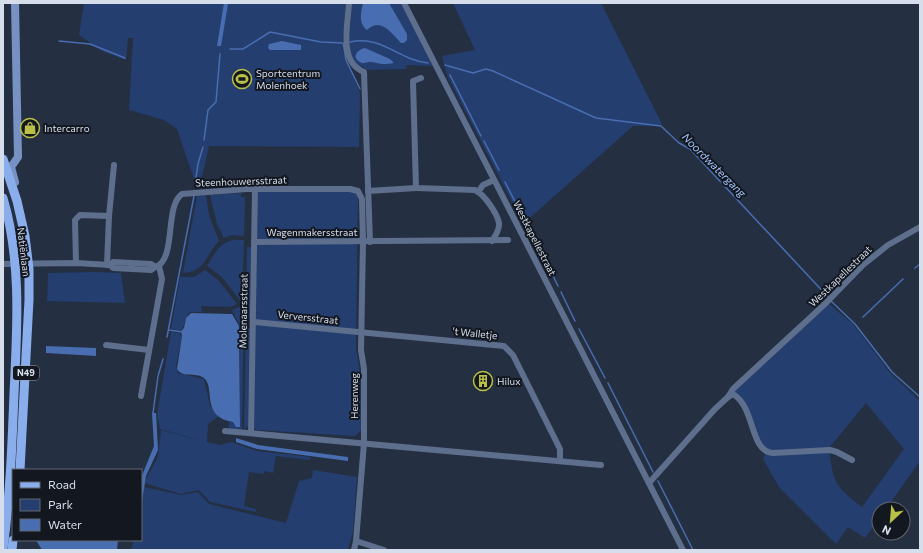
<svg xmlns="http://www.w3.org/2000/svg" width="923" height="553" font-family="Commissioner,sans-serif">
<style>
.green{fill:#243e6f;fill-rule:evenodd}
.water{fill:#486db1}
.lines{fill:none;stroke-linecap:round;stroke-linejoin:round}
.stream{stroke:#486db1;stroke-width:1.5}
.street{stroke:#5e6f8d;stroke-width:6}
.secondary{stroke:#7792c2;stroke-width:8}
.primary{stroke:#8aadeb;stroke-width:9}
.labels{text-anchor:middle;stroke-width:4;stroke-linejoin:round;paint-order:stroke}
.shield{fill:#121720;stroke:#9ca2ae;stroke-width:1}
.shield-label{font-size:9px;font-weight:bold;fill:#d7deeb}
.poi-label{font-size:10px;fill:#d7deeb;stroke:#121720;text-anchor:start}
.street-label{font-size:10px;fill:#d7deeb;stroke:#121720}
.water-label{font-size:11px;font-style:italic;fill:#a6c6fe;stroke:#121720}
</style>
<rect width="100%" height="100%" fill="#242f42"/>
<!-- green -->
<g class="green">
<polygon points="84,3 346,3 342,49 360,93 359,147 209,146 201,181 195,182 177,129 164,120 129,110 133,38 128,38 126,60 102,51 79,35"/>
<polygon points="352,3 401,3 433,66 407,65 406,69 364,70 364,67 359,67 350,56 349,39"/>
<polygon points="453,3 601,3 662,124 659,126 633,126 532,216 522,221 447,75 442,56 475,50"/>
<polygon points="258,187 358,189 356,349 360,372 361,430 355,436 256,430 253,427"/>
<polygon points="241,193 241,197 245,197 244,236 232,235 224,238 217,224 210,195"/>
<path d="M206,195L209,215L219,241C206,255 205,272 183,273L197,196Z"/>
<path d="M232,240H244L242,303L221,276L207,266C214,255 218,244 232,240Z"/>
<polygon points="247,247 251,247 250,317 246,317"/>
<path d="M205,270L218,280L237,304L230,307L201,306L202,312H190C184,318 186,325 180,331L171,329L180,277H194Z"/>
<polygon points="95,272 121,273 125,303 47,301 48,273"/>
<path d="M829,304L853,324L891,374L920,401V461L886,509H879V519L865,538L848,527L836,544L779,487L763,459L765,455L745,403L741,397L734,392ZM866,403L904,449L862,507C834,486 833,481 829,448Z"/>
<polygon points="239,307 244,310 242,430 229,429 229,422 233,422 236,427 240,427 240,326 232,310"/>
<polygon points="246,328 250,328 248,426 244,430"/>
<polygon points="171,332 179,333 182,336 176,366 178,373 204,379 210,406 219,416 208,424 207,442 220,445 231,442 257,451 311,457 310,460 276,456 273,473 264,471 264,474 249,472 244,506 256,509 256,512 210,502 199,490 181,494 144,483 158,457 161,430 206,442 160,429 157,415"/>
<polygon points="313,470 357,477 353,531 348,550 131,550 134,540 141,540 141,508 144,487 181,495 198,492 209,504 286,523 299,481 312,478"/>
</g>
<!-- water -->
<g class="water">
<polygon points="224,3 228,4 221,46 217,46"/>
<path d="M363,3H389L407,34V40L404,43H401C391,33 381,17 367,30C358,23 361,12 363,3Z"/>
<polygon points="282,41 301,45 301,50 270,50 268,48 269,44"/>
<path d="M365,48L390,59L394,63C383,65 382,64 372,62C368,61 364,65 360,62C351,57 358,49 365,48Z"/>
<path d="M191,313L232,314L239,326L240,427H236L233,422C201,417 215,390 205,379C198,371 183,379 177,369L182,336L181,331L184,328L186,318Z"/>
<polygon points="46,346 96,348 96,356 46,353"/>
<polygon points="152,413 156,413 158,450 146,476 141,508 141,478 154,446"/>
<polygon points="236,438 258,445 348,457 348,461 257,449 236,442"/>
<polygon points="36,540 118,540 117,550 42,550"/>
</g>
<g class="lines">
<!-- stream -->
<g class="stream">
<polyline points="59,41 90,44 125,58"/>
<path d="M350,42C383,35 398,60 428,63"/>
<polyline points="230,49 243,49 270,32 321,42 343,43 346,60 360,89"/>
<polyline points="445,65 473,73 486,69 493,71 596,118 661,126 679,143 690,149 829,298"/>
<polyline points="450,75 481,136"/>
<polyline points="204,140 208,110 216,102 220,54"/>
<polyline points="484,141 499,170"/>
<polyline points="505,182 529,229"/>
<polyline points="195,185 198,164 203,147"/>
<polyline points="533,235 558,286"/>
<polyline points="915,268 920,264"/>
<polyline points="561,292 575,321"/>
<polyline points="831,301 855,324 892,372 920,397"/>
<polyline points="863,317 903,279"/>
<polyline points="579,329 605,378"/>
<polyline points="169,330 182,332"/>
<polyline points="167,337 194,196"/>
<polyline points="608,383 653,472"/>
<polyline points="153,413 158,376 163,359"/>
<polyline points="658,481 693,550"/>
</g>
<!-- street -->
<g class="street">
<path d="M349,3C348,25 338,62 364,72L370,242"/>
<polyline points="404,3 683,550"/>
<path d="M421,78L413,81L416,188L475,190C484,194 497,213 499,223C500,230 495,236 492,241"/>
<polyline points="368,191 416,188"/>
<polyline points="478,192 483,185 494,180"/>
<polyline points="254,242 508,240"/>
<polyline points="76,263 75,220 80,215 109,216 114,165"/>
<polyline points="3,264 76,263 110,265 113,268 151,270 155,267"/>
<polyline points="107,265 109,216"/>
<path d="M110,265L113,262L151,264L155,267C177,261 164,206 182,194L247,189H350L358,191L362,199L363,242L361,350L364,369V443L356,541L354,550"/>
<polyline points="253,322 504,346 513,355 560,449 560,461"/>
<polyline points="106,345 149,350"/>
<polyline points="141,396 162,279 159,266"/>
<polyline points="728,397 733,389 826,303 863,265 888,245 920,227"/>
<polyline points="225,431 601,465"/>
<polyline points="251,433 255,189"/>
<path d="M649,483L715,409L728,397L733,394C756,408 749,451 773,453L830,450L837,452L852,460"/>
<polyline points="356,541 384,550"/>
</g>
<!-- secondary -->
<polyline class="secondary" points="15,182 11,167 18,157 15,3"/>
<!-- primary -->
<g class="primary">
<polyline points="3,159 17,201 25,236 29,269 29,300 20,470"/>
<path d="M3,198C22,262 17,329 14,394C12,446 10,497 3,549"/>
<polyline points="12,550 13,540"/>
</g>
</g>
<!-- icons -->
<defs>
<g id="stadium-ring" transform="scale(1)"><circle r="9.5" fill="#121720" stroke="#bac045" stroke-width="1.5"/><path d="M0-5a6.5 5 0 1 0 0 10a6.5 5 0 1 0 0-10ZM-3.5-1.8h7v3.6h-7Z" fill="#bac045"/></g>
<g id="shop-ring" transform="scale(1)"><circle r="9.5" fill="#121720" stroke="#bac045" stroke-width="1.5"/><path d="M-5-2.5h2.3a2.7 3.5 0 0 1 5.4 0H5L5.5 6h-11ZM-1.5-2.5h3a1.5 2.3 0 0 0-3 0Z" fill="#bac045"/></g>
<g id="building-ring" transform="scale(1)"><circle r="9.5" fill="#121720" stroke="#bac045" stroke-width="1.5"/><path d="M-4-6H4V6H1V3H-1V6H-4ZM-2.5-4.3h1.7v1.8h-1.7ZM.8-4.3h1.7v1.8H.8ZM-2.5-1h1.7V.8h-1.7ZM.8-1h1.7V.8H.8Z" fill="#bac045"/></g>
</defs>
<g fill-rule="evenodd">
<use href="#stadium-ring" x="242" y="79"/>
<use href="#shop-ring" x="30" y="128"/>
<use href="#building-ring" x="483" y="381"/>
</g>
<g class="labels">
<!-- shield labels -->
<rect class="shield" x="13" y="366" width="26" height="14" rx="3"/>
<g class="shield-label">
<text x="26" y="376">N49</text>
</g>
<!-- poi labels -->
<g class="poi-label">
<text x="256" y="77">Sportcentrum<tspan x="256" dy="12">Molenhoek</tspan></text>
<text x="44" y="132">Intercarro</text>
<text x="497" y="385">Hilux</text>
</g>
<!-- street labels -->
<g class="street-label">
<text transform="translate(241 181) rotate(-2)" y="4">Steenhouwersstraat</text>
<text x="312" y="236">Wagenmakersstraat</text>
<text transform="translate(535 238) rotate(63)" y="4">Westkapellestraat</text>
<text transform="translate(24 252) rotate(83)" y="4">Natiënlaan</text>
<text transform="translate(840 276) rotate(-44)" y="4">Westkapellestraat</text>
<text transform="translate(243 311) rotate(-89)" y="4">Molenaarsstraat</text>
<text transform="translate(308 317) rotate(6)" y="4">Verversstraat</text>
<text transform="translate(475 333) rotate(6)" y="4">'t Walletje</text>
<text transform="translate(354 396) rotate(-90)" y="4">Herenweg</text>
</g>
<!-- water labels -->
<g class="water-label">
<text transform="translate(714 165) rotate(45)" y="4">Noordwatergang</text>
</g>
</g>
<!-- border -->
<rect width="923" height="553" fill="none" stroke="#d7deeb" stroke-width="8"/>
<!-- legend -->
<rect x="12" y="469" width="130" height="72" fill="#121720" stroke="#616771"/>
<rect x="20" y="482" width="20" height="6" fill="#8aadeb" stroke="#616771"/>
<text x="48" y="489" font-size="12" fill="#d7deeb">Road</text>
<rect x="20" y="499" width="20" height="12" fill="#243e6f" stroke="#616771"/>
<text x="48" y="509" font-size="12" fill="#d7deeb">Park</text>
<rect x="20" y="519" width="20" height="12" fill="#486db1" stroke="#616771"/>
<text x="48" y="529" font-size="12" fill="#d7deeb">Water</text>
<!-- north arrow -->
<g transform="translate(891 521) rotate(206)"><circle r="19" fill="#121720" stroke="#616771"/>
<path d="M0-3L7 15L0 10L-7 15Z" fill="#bac045"/>
<text y="-6" font-size="11" font-weight="bold" text-anchor="middle" fill="#d7deeb">N</text>
</g>
</svg>
